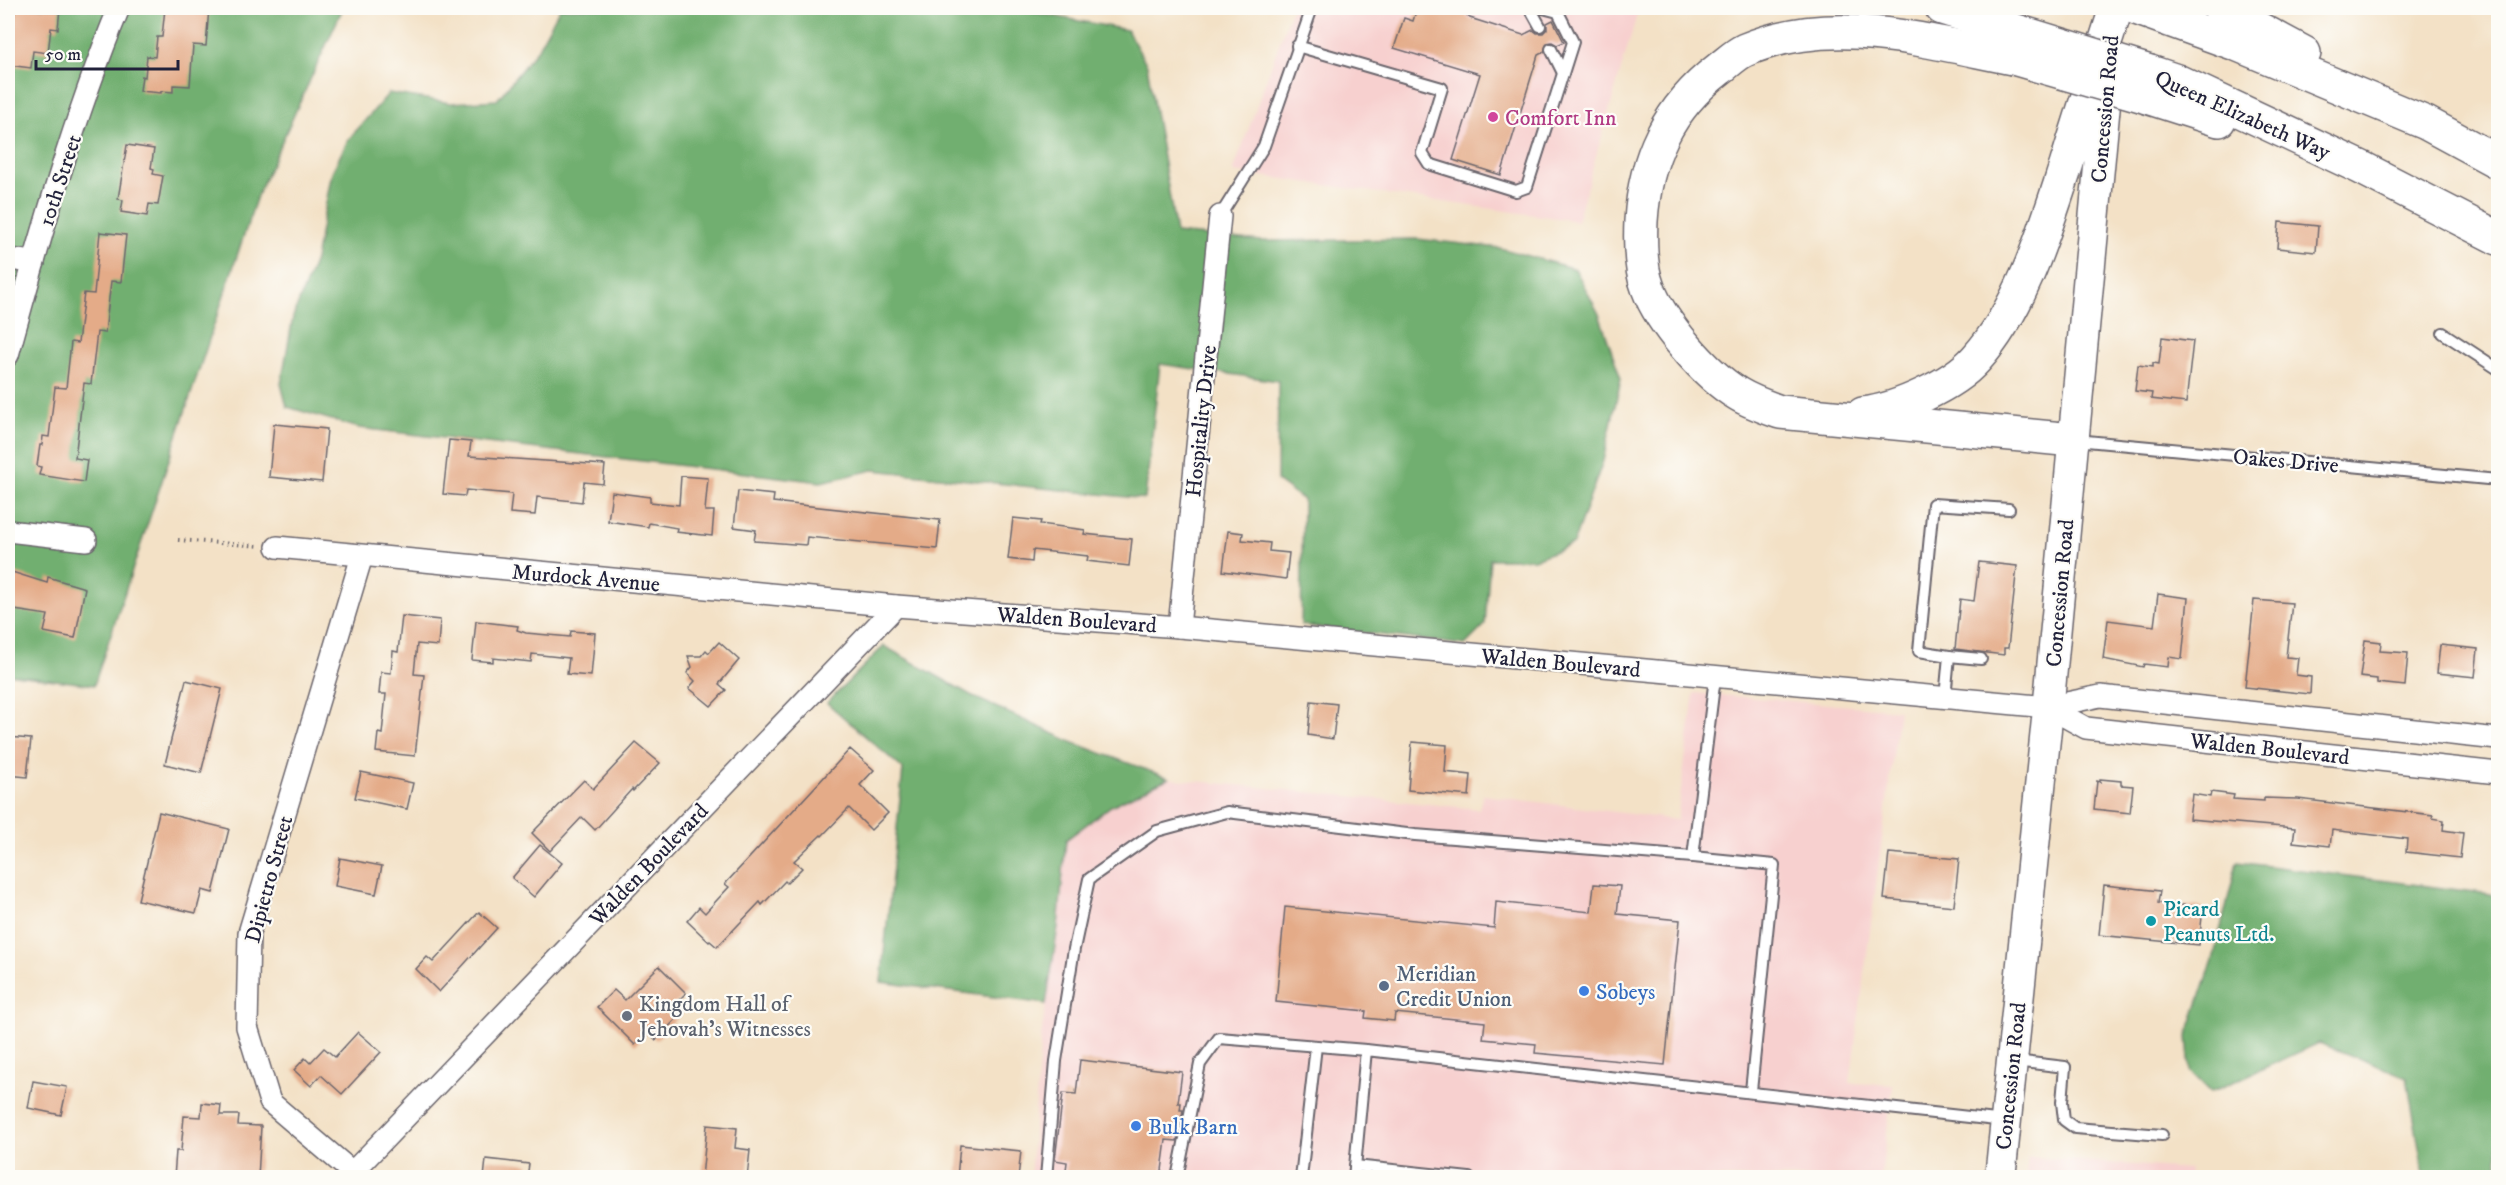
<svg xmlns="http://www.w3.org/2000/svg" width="2506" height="1185" font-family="'IM FELL DW Pica',serif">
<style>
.built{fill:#f7d0cf}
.forest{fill:#71af70;stroke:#4a6856;stroke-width:1.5}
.building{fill:#e4ab88}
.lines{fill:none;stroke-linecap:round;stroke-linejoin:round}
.lane-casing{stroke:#6b656c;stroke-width:14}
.street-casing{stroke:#6b656c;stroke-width:24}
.secondary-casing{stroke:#6b656c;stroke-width:33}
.highway-casing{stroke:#6b656c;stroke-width:36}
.path{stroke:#6b656c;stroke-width:4;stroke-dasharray:1.5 4.5;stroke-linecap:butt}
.lane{stroke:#fff;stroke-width:10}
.street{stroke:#fff;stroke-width:21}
.secondary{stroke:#fff;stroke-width:30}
.highway{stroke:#fff;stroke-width:33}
.highway-bridge-casing{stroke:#6b656c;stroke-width:36;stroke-linecap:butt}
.highway-bridge{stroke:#fff;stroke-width:33}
.hotel-dot{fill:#d1479c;stroke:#fdfcf7;stroke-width:2}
.culture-dot{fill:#0f9aa8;stroke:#fdfcf7;stroke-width:2}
.service-dot{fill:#5c6f8a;stroke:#fdfcf7;stroke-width:2}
.shop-dot{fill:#3f7fe0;stroke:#fdfcf7;stroke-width:2}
.worship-dot{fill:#6b7280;stroke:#fdfcf7;stroke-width:2}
.labels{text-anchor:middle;stroke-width:4.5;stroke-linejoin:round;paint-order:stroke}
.street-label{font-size:22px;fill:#22223b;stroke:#fdfcf7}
.hotel-label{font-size:22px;fill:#b23c85;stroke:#fdfcf7;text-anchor:start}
.culture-label{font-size:22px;fill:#0d838f;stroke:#fdfcf7;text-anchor:start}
.service-label{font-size:22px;fill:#4e5e75;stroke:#fdfcf7;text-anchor:start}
.shop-label{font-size:22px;fill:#366cbe;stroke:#fdfcf7;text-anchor:start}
.worship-label{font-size:22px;fill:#5b616d;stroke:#fdfcf7;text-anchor:start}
</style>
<rect width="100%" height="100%" fill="#fdfcf7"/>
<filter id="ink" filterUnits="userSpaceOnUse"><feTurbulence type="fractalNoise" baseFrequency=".0167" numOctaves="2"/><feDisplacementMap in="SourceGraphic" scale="12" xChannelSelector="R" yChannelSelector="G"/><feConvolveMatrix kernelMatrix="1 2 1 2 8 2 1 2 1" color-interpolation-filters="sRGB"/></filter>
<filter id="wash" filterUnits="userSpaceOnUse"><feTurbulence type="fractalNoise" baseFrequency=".008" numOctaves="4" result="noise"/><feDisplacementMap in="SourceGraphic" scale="24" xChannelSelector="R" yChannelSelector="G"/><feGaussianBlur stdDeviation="1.35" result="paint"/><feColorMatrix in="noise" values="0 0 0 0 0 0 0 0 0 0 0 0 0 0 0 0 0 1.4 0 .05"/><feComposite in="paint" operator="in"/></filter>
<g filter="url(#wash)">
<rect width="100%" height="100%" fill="#f3e1c6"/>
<!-- built -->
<g class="built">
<polygon points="1292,8 1639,8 1577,221 1233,172"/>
<polygon points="1694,693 1899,710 1850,1083 1893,1085 1881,1177 1030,1178 1041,1036 1058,927 1066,840 1111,806 1164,778 1479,809 1483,795 1677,820"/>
<polygon points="2028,1157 2189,1169 2188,1177 2026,1177"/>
</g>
<!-- forest -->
<g class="forest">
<polygon points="8,8 343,8 257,196 94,685 8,674"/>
<polygon points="560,8 1011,8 1127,30 1147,65 1176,233 1262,241 1417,239 1500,248 1575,269 1599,314 1621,379 1603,461 1573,544 1535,559 1490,559 1485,625 1465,645 1301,625 1303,500 1277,481 1278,381 1160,364 1145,499 873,470 821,482 359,428 287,407 281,384 293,317 315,260 332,172 348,140 389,93 451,103 497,100 537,50"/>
<polygon points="884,646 976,698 1074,743 1169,778 1111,806 1066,840 1058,927 1046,1004 881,982 903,769 827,703"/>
<polygon points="2237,862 2498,895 2498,1177 2424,1177 2407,1077 2319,1043 2211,1092 2190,1071 2187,1036 2213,960"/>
</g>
<g id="blocks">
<!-- building -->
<g class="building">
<polygon points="15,8 60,8 58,29 51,28 48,53 33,51 31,68 8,65 8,31 13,31"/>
<polygon points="165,8 209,8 206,46 193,45 190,86 173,85 173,92 161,91 161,93 140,91 142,76 145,77 147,56 155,57 157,37 162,37"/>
<polygon points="1417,8 1438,8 1452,12 1461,11 1470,18 1523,35 1533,30 1537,33 1543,33 1547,29 1547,23 1553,20 1564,42 1557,45 1552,42 1547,43 1544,52 1538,55 1501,175 1453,160 1480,74 1394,48 1404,18 1413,21"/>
<polygon points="127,145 154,149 151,168 154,169 153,174 163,176 158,205 149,204 147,216 121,212 123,200 118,199"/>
<polygon points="2279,222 2318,226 2316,252 2277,248"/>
<polygon points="100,232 126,235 121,282 111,281 105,333 97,332 91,384 84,383 75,458 87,460 84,482 39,475 41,467 37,466 40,445 42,445 43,436 49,437 55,387 66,388 71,342 78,343 84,293 94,294"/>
<polygon points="2162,337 2193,341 2186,403 2151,399 2152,393 2135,391 2138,365 2153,367 2153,363 2159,364"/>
<polygon points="274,424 327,429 322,482 269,477"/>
<polygon points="449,440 471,442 469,456 605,465 603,484 584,482 582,502 537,497 535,515 510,513 512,494 466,490 465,496 443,494"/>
<polygon points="681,476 708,478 705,511 714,511 712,536 676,532 677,528 649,523 648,527 608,521 612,492 650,497 650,502 679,505"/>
<polygon points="738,491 774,495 773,502 940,520 937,549 807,537 806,545 754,541 756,530 734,527"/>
<polygon points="1013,518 1041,521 1040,524 1085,530 1084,534 1132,539 1129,566 1087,561 1088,556 1033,550 1032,562 1008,559"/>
<polygon points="1228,531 1243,533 1242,540 1270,543 1269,551 1289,553 1286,579 1223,571"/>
<polygon points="1979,562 2017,566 2008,648 2004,648 2004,655 1955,649 1960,599 1974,601"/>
<polygon points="12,572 47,583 48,577 85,588 75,638 44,632 48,615 8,609 8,577 10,578"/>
<polygon points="2158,594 2188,598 2182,659 2169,657 2168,667 2144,664 2143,667 2103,659 2108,620 2154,626"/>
<polygon points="2254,600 2292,603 2286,657 2298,658 2296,675 2311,677 2310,694 2245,687"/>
<polygon points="402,616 440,620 438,646 417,644 414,674 424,675 415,756 376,752 378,733 382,734 386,694 379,694 381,672 391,673 393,651 398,652"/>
<polygon points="476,621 518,626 517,630 526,633 570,637 571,631 595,633 591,676 567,674 569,658 532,654 531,662 493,658 493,662 472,660"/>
<polygon points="2365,640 2381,642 2380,651 2408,653 2405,686 2377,683 2377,679 2360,677"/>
<polygon points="719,642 739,660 719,684 726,690 711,706 689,688 695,681 687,673 692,667 688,656 701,656 706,650 709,653"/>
<polygon points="2440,645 2478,649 2475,677 2437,673"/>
<polygon points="186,680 222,689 201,773 165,764"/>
<polygon points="1311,701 1337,704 1333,739 1308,735"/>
<polygon points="8,737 31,739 27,777 8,775"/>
<polygon points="1412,742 1447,745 1445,772 1471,775 1469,796 1408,790"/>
<polygon points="636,743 660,763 633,791 632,789 595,830 582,817 550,851 532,833 584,780 593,789"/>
<polygon points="850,749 874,770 860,785 888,813 871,830 849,808 822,836 821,835 794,861 802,868 787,883 785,881 762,905 760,902 717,947 710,941 709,942 687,921 699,907 705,913 729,887 725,884"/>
<polygon points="361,772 413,783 407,809 355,798"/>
<polygon points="2100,779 2121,781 2121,785 2133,786 2130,813 2094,809 2097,781 2100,782"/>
<polygon points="2211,792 2234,795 2233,799 2264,801 2264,798 2298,799 2433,815 2432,818 2444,820 2443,830 2463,833 2460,858 2406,852 2407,839 2332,830 2330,846 2293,842 2295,828 2189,819 2192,794 2210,797"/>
<polygon points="159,812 229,829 213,893 202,890 196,913 138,900"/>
<polygon points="540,845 562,863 534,897 512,878"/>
<polygon points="1889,853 1959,859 1954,906 1884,899"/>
<polygon points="340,858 382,866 376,894 335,886"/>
<polygon points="1594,884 1620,886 1617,914 1680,920 1665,1065 1535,1053 1536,1044 1483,1039 1485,1022 1395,1013 1394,1021 1365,1018 1366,1011 1276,1002 1285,907 1494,928 1496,902 1591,912"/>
<polygon points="2104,885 2160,891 2158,903 2203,907 2199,945 2099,935"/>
<polygon points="479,912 497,928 439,992 416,969 427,957 433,962"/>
<polygon points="659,966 686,993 675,1004 683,1012 656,1040 648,1032 635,1045 597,1007 614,990 625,1000"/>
<polygon points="358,1032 381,1052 342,1094 321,1075 311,1086 294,1070 305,1058 310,1063 324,1048 335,1057"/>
<polygon points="1080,1060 1182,1072 1178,1103 1181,1103 1180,1110 1183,1110 1177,1141 1166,1140 1161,1178 1065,1178 1067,1162 1055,1160 1063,1093 1076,1094"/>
<polygon points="33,1081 67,1087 61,1115 28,1108"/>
<polygon points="202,1103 221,1105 220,1115 239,1115 238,1125 261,1126 258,1178 174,1178 176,1151 181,1151 184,1116 201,1117"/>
<polygon points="707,1125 737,1128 735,1148 750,1150 747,1178 702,1178"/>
<polygon points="960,1145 1021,1151 1018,1178 957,1178"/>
<polygon points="486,1159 529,1164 527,1178 484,1178"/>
</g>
</g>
</g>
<g filter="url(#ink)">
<use href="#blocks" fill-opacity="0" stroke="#6b656c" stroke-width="1.5"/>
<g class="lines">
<!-- lane casing -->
<g class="lane-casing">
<g id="lane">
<polyline points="1530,8 1540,26"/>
<polyline points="1297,46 1442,88 1422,153 1429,164 1516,191 1527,187 1573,42 1558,12 1543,8"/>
<polyline points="1551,49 1563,73"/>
<polyline points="1220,216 1264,146 1312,8"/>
<polyline points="2443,333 2498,369"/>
<polyline points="2076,440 2498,480"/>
<polyline points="1949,656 1981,659"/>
<polyline points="1715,677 1693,857 1774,865 1751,1091"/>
<polyline points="1945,698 1949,656 1919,651 1933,504 2009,509"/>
<polyline points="2015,1061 2065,1067 2062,1102 2064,1120 2075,1128 2162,1135"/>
<polyline points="1355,1166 1469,1178"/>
<polyline points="1046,1178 1056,1061 1074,949 1089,879 1157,831 1227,812 1415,835 1693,857"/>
<polyline points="1177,1178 1200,1064 1219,1038 1366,1050"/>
<polyline points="1301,1178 1316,1046"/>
<polyline points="1354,1178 1366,1050 2005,1121"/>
</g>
</g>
<!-- street casing -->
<g class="street-casing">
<g id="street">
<polyline points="8,259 34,262"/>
<path d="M8,355C40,238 73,119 119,8"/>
<polyline points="8,531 86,540"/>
<polyline points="277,547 896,606 1179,627 2048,707 2100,696 2498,739"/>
<polyline points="1179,627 1220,216"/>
<polyline points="2048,707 2086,728 2498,773"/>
<polyline points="352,1172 270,1102 247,1027 249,933 362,556"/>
<polyline points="347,1178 896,606"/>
</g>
</g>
<!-- secondary casing -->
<g class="secondary-casing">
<polyline id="secondary" points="2000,1178 2050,690 2109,61"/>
</g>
<!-- highway casing -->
<g class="highway-casing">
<g id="highway">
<polyline points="1942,8 2010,29"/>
<polyline points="2136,8 2236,44 2426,123 2498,162"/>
<polyline points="2220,8 2304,53"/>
<path d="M2013,58C1925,41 1831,13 1745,50C1736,54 1727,63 1719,69C1668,108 1645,158 1641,221C1640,242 1640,268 1648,288C1661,323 1706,375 1738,394C1751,402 1766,407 1780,412L2073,440"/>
<polyline points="2150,72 2177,81 2360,167 2498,238"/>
<polyline points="2144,96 2219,120"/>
<path d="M1863,414C1897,410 1953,385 1976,359C2022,308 2045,230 2066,166C2081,117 2097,68 2113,18"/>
</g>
</g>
<!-- path -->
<polyline class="path" points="178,540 261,546"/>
<!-- lane -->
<use href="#lane" class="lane"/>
<!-- street -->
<use href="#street" class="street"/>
<!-- secondary -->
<use href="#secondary" class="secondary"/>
<!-- highway -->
<use href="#highway" class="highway"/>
<!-- highway-bridge casing -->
<g class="highway-bridge-casing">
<g id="highway-bridge">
<polyline points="2010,29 2150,72"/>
<polyline points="2013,58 2144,96"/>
</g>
</g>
<!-- highway-bridge -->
<use href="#highway-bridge" class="highway-bridge"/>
</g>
</g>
<!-- markers -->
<circle class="hotel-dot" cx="1493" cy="117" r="6"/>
<circle class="culture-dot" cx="2151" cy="921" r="6"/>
<circle class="service-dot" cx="1384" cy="986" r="6"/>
<g class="shop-dot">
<circle cx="1584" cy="991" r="6"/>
<circle cx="1136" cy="1126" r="6"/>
</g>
<circle class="worship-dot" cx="627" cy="1016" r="6"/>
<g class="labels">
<!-- street labels -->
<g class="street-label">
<text transform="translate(2104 109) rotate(-85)" y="8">Concession Road</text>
<text transform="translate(2243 114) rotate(24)" y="8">Queen Elizabeth Way</text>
<text transform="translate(59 180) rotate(-72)" y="8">10th Street</text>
<text transform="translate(1200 421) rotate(-84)" y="8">Hospitality Drive</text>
<text transform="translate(2286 460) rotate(5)" y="8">Oakes Drive</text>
<text transform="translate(586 577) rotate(5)" y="8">Murdock Avenue</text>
<text transform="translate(2059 593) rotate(-85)" y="8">Concession Road</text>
<text transform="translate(1077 619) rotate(4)" y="8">Walden Boulevard</text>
<text transform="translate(1561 662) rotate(5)" y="8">Walden Boulevard</text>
<text transform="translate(2270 748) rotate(6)" y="8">Walden Boulevard</text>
<text transform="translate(648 864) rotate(-46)" y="8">Walden Boulevard</text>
<text transform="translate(268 879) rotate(-75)" y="8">Dipietro Street</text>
<text transform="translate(2010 1076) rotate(-84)" y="8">Concession Road</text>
</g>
<!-- hotel labels -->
<g class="hotel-label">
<text x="1505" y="125">Comfort Inn</text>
</g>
<!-- culture labels -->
<g class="culture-label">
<text x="2163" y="916">Picard<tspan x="2163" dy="25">Peanuts Ltd.</tspan></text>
</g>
<!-- service labels -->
<g class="service-label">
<text x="1396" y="981">Meridian<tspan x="1396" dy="25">Credit Union</tspan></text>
</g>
<!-- shop labels -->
<g class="shop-label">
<text x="1596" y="999">Sobeys</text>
<text x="1148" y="1134">Bulk Barn</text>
</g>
<!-- worship labels -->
<g class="worship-label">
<text x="639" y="1011">Kingdom Hall of<tspan x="639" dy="25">Jehovah's Witnesses</tspan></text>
</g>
</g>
<!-- margin -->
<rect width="2506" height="1185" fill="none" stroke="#fdfcf7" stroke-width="30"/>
<!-- scale -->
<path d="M36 60v9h142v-9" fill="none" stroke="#22223b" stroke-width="3"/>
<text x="45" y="60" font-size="18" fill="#22223b" stroke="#fdfcf7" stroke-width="4.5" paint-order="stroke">50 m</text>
</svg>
